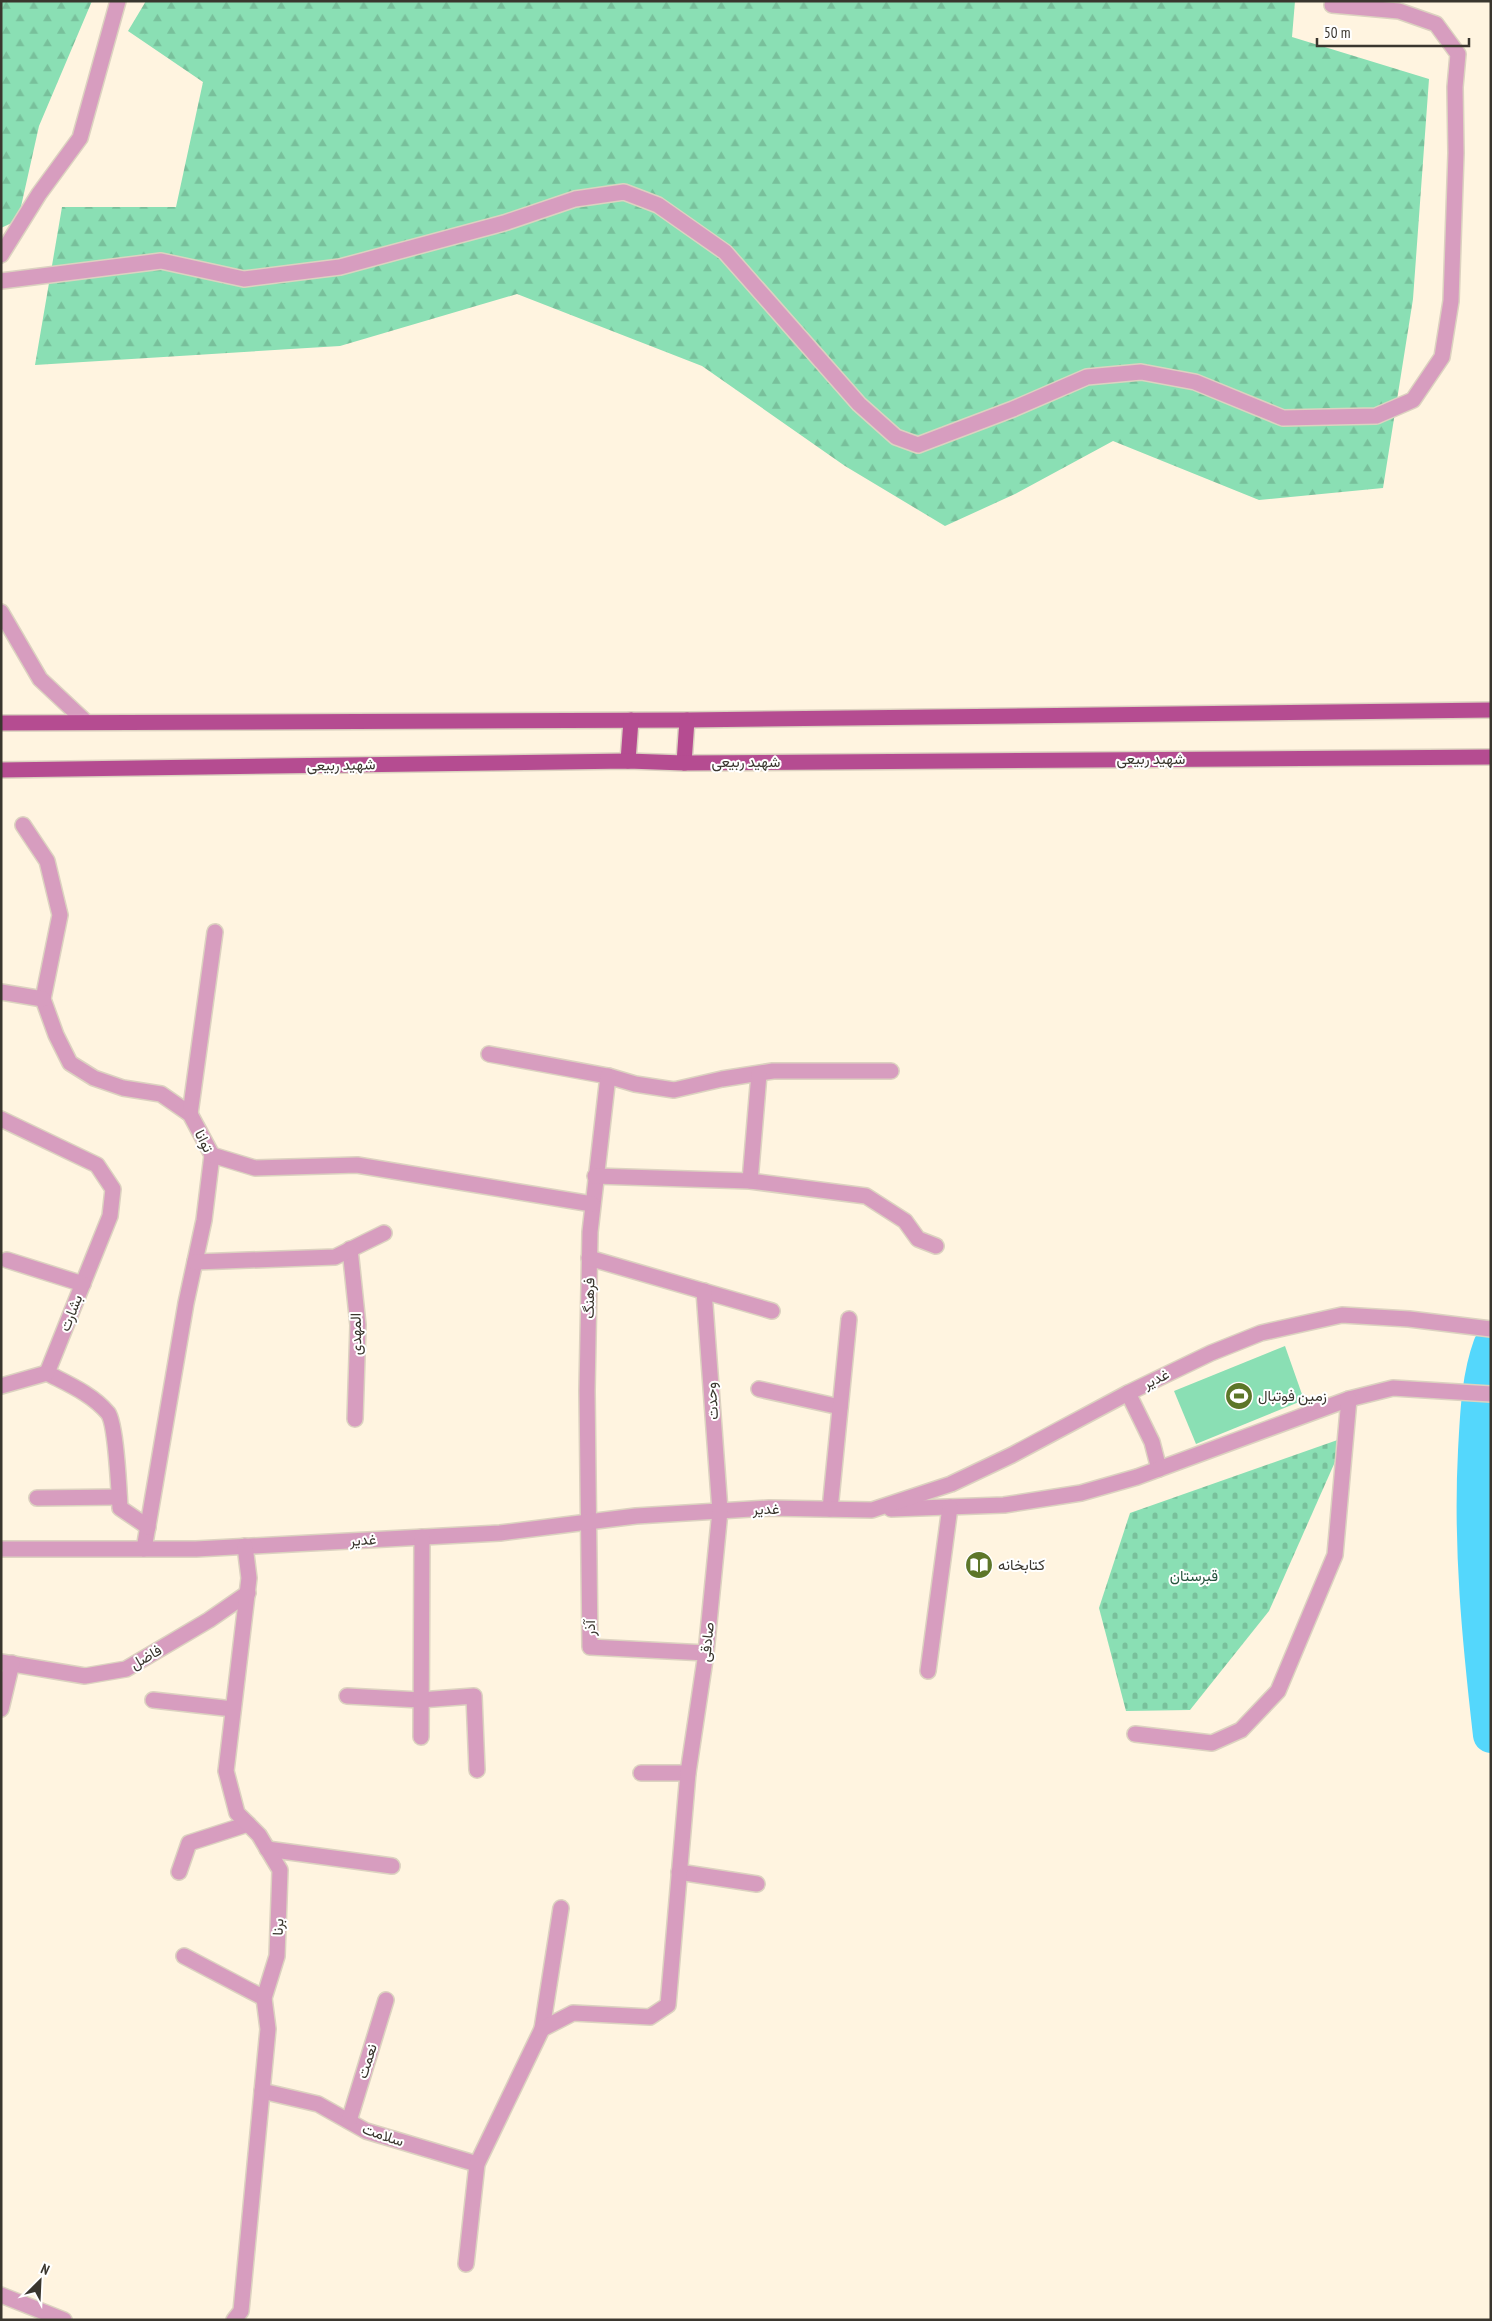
<svg xmlns="http://www.w3.org/2000/svg" width="1492" height="2321" font-family="'PT Sans Narrow',Vazirmatn,sans-serif">
<style>
.forest{fill:url(#forest-firs)}
.cemetery{fill:url(#cemetery-stones)}
.garden{fill:#8adfb4}
.lines{fill:none;stroke-linecap:round;stroke-linejoin:round}
.river{stroke:#54d7fc;stroke-width:36}
.minor-casing{stroke:#dcd2c0;stroke-width:18}
.major-casing{stroke:#dcd2c0;stroke-width:18}
.minor{stroke:#d79dbf;stroke-width:15}
.major{stroke:#b54c91;stroke-width:15}
.labels{text-anchor:middle;stroke-width:4;stroke-linejoin:round;paint-order:stroke}
.street-label{font-size:15px;fill:#3a362e;stroke:#fff}
.poi-label{font-size:15px;fill:#3a362e;stroke:#fff;text-anchor:start}
.park-label{font-size:15px;fill:#27543e;stroke:#fff}
</style>
<defs>
<pattern id="forest-firs" width="22" height="20" patternUnits="userSpaceOnUse" patternTransform="scale(1.25)"><rect width="22" height="20" fill="#8adfb4"/><path d="M5 1l3.5 6h-7zM16 11l3.5 6h-7z" fill="#78c09b"/></pattern>
<pattern id="cemetery-stones" width="16" height="16" patternUnits="userSpaceOnUse" patternTransform="scale(1.25)"><rect width="16" height="16" fill="#8adfb4"/><path d="M2 7V4a2 2 0 0 1 4 0v3zM10 15v-3a2 2 0 0 1 4 0v3z" fill="#78c09b"/></pattern>
</defs>
<rect width="100%" height="100%" fill="#fff4e0"/>
<!-- forest -->
<g class="forest">
<polygon points="1,1 92,1 39,126 18,220 1,228"/>
<polygon points="146,1 1295,1 1292,37 1429,79 1413,299 1383,488 1259,500 1113,441 1015,494 945,526 845,466 702,366 517,294 340,346 35,365 62,207 176,207 203,82 128,31"/>
</g>
<!-- cemetery -->
<polygon class="cemetery" points="1346,1437 1269,1611 1190,1710 1126,1711 1099,1608 1130,1513"/>
<!-- garden -->
<polygon class="garden" points="1285,1346 1304,1400 1196,1444 1174,1391"/>
<g class="lines">
<!-- river -->
<path class="river" d="M1491,1346C1479,1379 1478,1416 1476,1451C1471,1547 1480,1639 1491,1735"/>
<!-- minor casing -->
<g class="minor-casing">
<g id="minor">
<polyline points="1,255 39,194 80,138 118,1"/>
<polyline points="1,281 161,261 244,279 340,267 504,223 575,199 624,192 658,205 725,252 859,404 896,437 918,445 1013,409 1087,377 1141,372 1195,382 1283,418 1376,416 1413,400 1442,357 1451,301 1456,153 1455,87 1458,54 1436,24 1399,11 1332,5"/>
<polyline points="1,612 40,679 86,722"/>
<polyline points="23,825 47,861 60,915 43,999 56,1035 70,1063 94,1078 123,1088 161,1094 190,1114 212,1155 204,1220 186,1303 144,1549"/>
<polyline points="1,992 43,999"/>
<polyline points="489,1054 608,1076 635,1084 674,1090 722,1079 773,1071 891,1071"/>
<polyline points="608,1076 590,1232 587,1391 590,1647 706,1653"/>
<polyline points="190,1114 215,932"/>
<path d="M1,1119L97,1165L113,1189L110,1216L47,1373C68,1384 92,1394 108,1413C116,1424 119,1491 120,1508L148,1527"/>
<polyline points="212,1155 255,1168 357,1165 592,1204"/>
<polyline points="595,1176 750,1181 866,1196 905,1221 918,1239 936,1246"/>
<polyline points="750,1181 759,1074"/>
<polyline points="350,1249 358,1325 355,1419"/>
<polyline points="589,1258 772,1311"/>
<polyline points="7,1260 83,1284"/>
<polyline points="195,1262 335,1257 384,1233"/>
<polyline points="1,1386 47,1373"/>
<polyline points="759,1389 840,1407"/>
<polyline points="1128,1393 1152,1442 1159,1469"/>
<polyline points="37,1498 119,1497"/>
<polyline points="830,1509 849,1319"/>
<polyline points="891,1509 1004,1505 1081,1493 1137,1477 1349,1399 1393,1388 1491,1394"/>
<polyline points="1,1549 196,1549 500,1533 636,1516 769,1508 872,1510 951,1484 1012,1455 1128,1393 1211,1353 1261,1333 1342,1315 1409,1319 1491,1329"/>
<polyline points="1,1662 85,1676 126,1669 209,1620 248,1593"/>
<polyline points="928,1671 950,1507"/>
<polyline points="347,1696 420,1700 474,1696 477,1770"/>
<polyline points="153,1700 233,1709"/>
<polyline points="1,1709 12,1663"/>
<polyline points="1135,1734 1212,1743 1241,1730 1278,1691 1335,1555 1349,1399"/>
<polyline points="421,1737 422,1537"/>
<polyline points="641,1773 688,1773"/>
<polyline points="267,1849 392,1866"/>
<polyline points="179,1872 189,1843 248,1824"/>
<polyline points="679,1872 757,1884"/>
<polyline points="184,1956 264,1998"/>
<polyline points="542,2029 561,1908"/>
<polyline points="262,2091 318,2104 366,2131 477,2164"/>
<polyline points="349,2121 386,2000"/>
<polyline points="466,2264 477,2164 542,2029 573,2013 650,2017 668,2005 688,1773 706,1653 720,1511 704,1291"/>
<polyline points="1,2295 64,2320"/>
<polyline points="234,2320 241,2311 268,2029 264,1998 277,1956 280,1870 259,1835 237,1813 226,1771 249,1578 245,1546"/>
</g>
</g>
<!-- major casing -->
<g class="major-casing">
<g id="major">
<polyline points="1,723 687,720 1491,710"/>
<polyline points="628,761 631,720"/>
<polyline points="684,763 687,720"/>
<polyline points="1,770 628,761 684,763 1491,757"/>
</g>
</g>
<!-- minor -->
<use href="#minor" class="minor"/>
<!-- major -->
<use href="#major" class="major"/>
</g>
<!-- icons -->
<defs>
<g id="stadium-disc" transform="scale(1.4375)"><circle r="9.5" fill="#5d7629" stroke="#fff"/><path d="M0-5a6.5 5 0 1 0 0 10a6.5 5 0 1 0 0-10ZM-3.5-1.8h7v3.6h-7Z" fill="#fff"/></g>
<g id="library-disc" transform="scale(1.4375)"><circle r="9.5" fill="#5d7629" stroke="#fff"/><path d="M-6-4Q-3-5.5-.7-3.5V5Q-3 3-6 4ZM6-4Q3-5.5 .7-3.5V5Q3 3 6 4Z" fill="#fff"/></g>
</defs>
<g fill-rule="evenodd">
<use href="#stadium-disc" x="1239" y="1396"/>
<use href="#library-disc" x="979" y="1565"/>
</g>
<g class="labels">
<!-- street labels -->
<g class="street-label">
<text x="1151" y="764">شهید ربیعی</text>
<text x="746" y="767">شهید ربیعی</text>
<text transform="translate(341 765) rotate(-1)" y="5">شهید ربیعی</text>
<text transform="translate(204 1141) rotate(63)" y="5">توانا</text>
<text transform="translate(589 1298) rotate(-89)" y="5">فرهنگ</text>
<text transform="translate(71 1313) rotate(-68)" y="5">بشارت</text>
<text transform="translate(356 1334) rotate(-91)" y="5">المهدی</text>
<text transform="translate(1156 1379) rotate(-26)" y="5">غدیر</text>
<text transform="translate(712 1401) rotate(-94)" y="5">وحدت</text>
<text transform="translate(766 1509) rotate(-1)" y="5">غدیر</text>
<text transform="translate(363 1540) rotate(-3)" y="5">غدیر</text>
<text transform="translate(590 1628) rotate(-90)" y="5">آذر</text>
<text transform="translate(707 1642) rotate(-84)" y="5">صادقی</text>
<text transform="translate(146 1657) rotate(-30)" y="5">فاضل</text>
<text transform="translate(278 1927) rotate(-88)" y="5">برنا</text>
<text transform="translate(367 2061) rotate(-73)" y="5">نعمت</text>
<text transform="translate(383 2135) rotate(19)" y="5">سلامت</text>
</g>
<!-- poi labels -->
<g class="poi-label">
<text x="1258" y="1401">زمین فوتبال</text>
<text x="998" y="1570">کتابخانه</text>
</g>
<!-- park labels -->
<g class="park-label">
<text x="1194" y="1581">قبرستان</text>
</g>
</g>
<!-- border -->
<rect width="1492" height="2321" fill="none" stroke="#3a362e" stroke-width="5"/>
<!-- north arrow -->
<g transform="translate(40 2281) rotate(24)" stroke="#ffffff" stroke-width="4" paint-order="stroke">
<path d="M0-4L9 19L0 12L-9 19Z" fill="#3a362e"/>
<text y="-8" font-size="14" font-weight="bold" text-anchor="middle" fill="#3a362e">N</text>
</g>
<!-- scale -->
<path d="M1317 38v8h152v-8" fill="none" stroke="#3a362e" stroke-width="2.5"/>
<text x="1324" y="38" font-size="15" fill="#3a362e" stroke="#ffffff" stroke-width="4" paint-order="stroke">50 m</text>
</svg>
